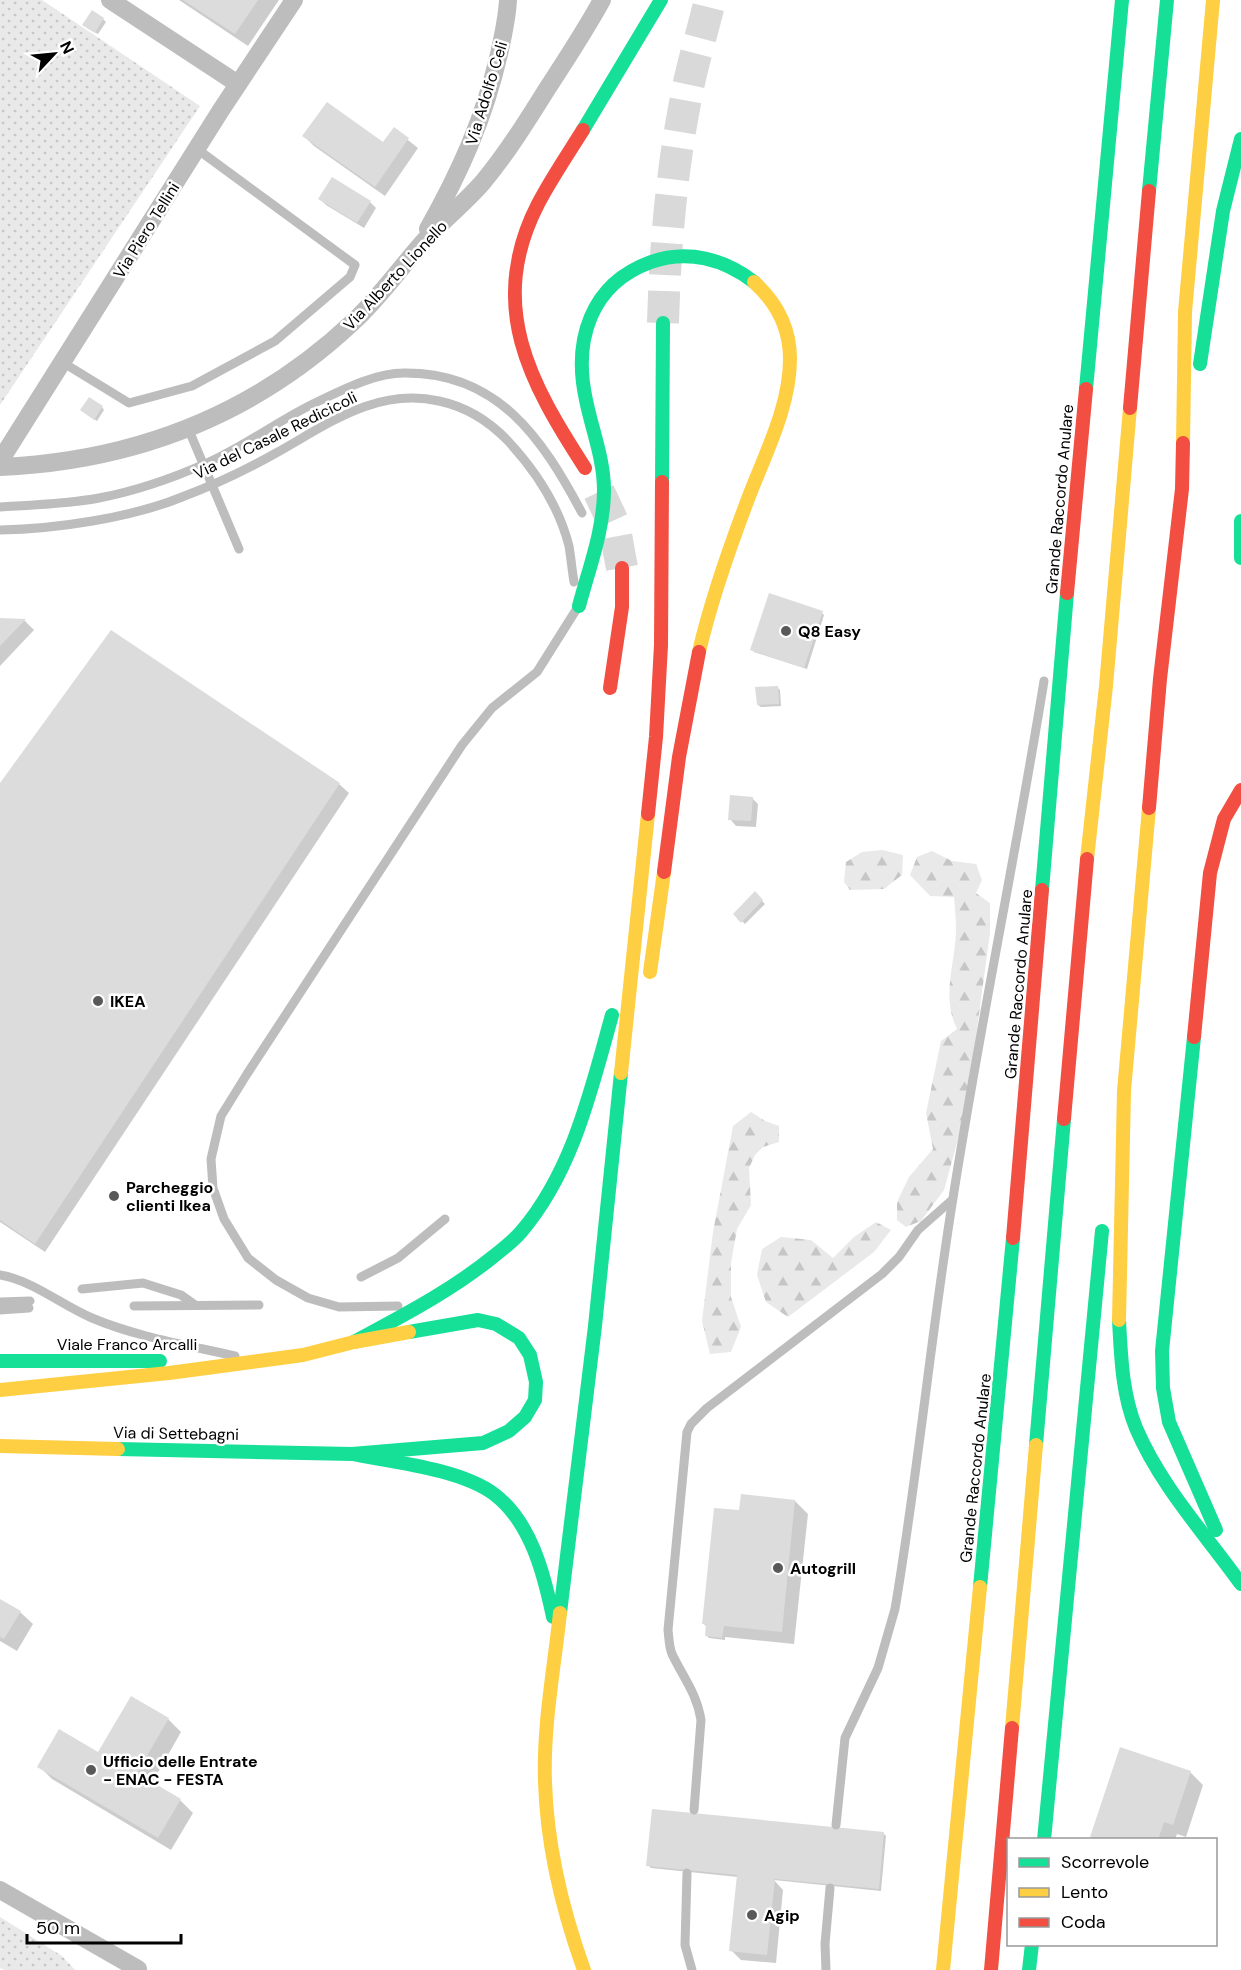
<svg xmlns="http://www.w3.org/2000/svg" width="1241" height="1970" font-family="'DM Sans',sans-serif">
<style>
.grass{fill:url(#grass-dots)}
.forest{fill:url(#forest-firs)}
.shadow{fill:#0003}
.building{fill:#dcdcdc}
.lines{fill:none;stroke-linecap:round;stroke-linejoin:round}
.highway-tunnel{stroke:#d9d9d9;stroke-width:32;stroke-dasharray:32 16;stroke-linecap:butt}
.lane{stroke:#bdbdbd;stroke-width:9}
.street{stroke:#bdbdbd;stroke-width:18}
.fast{stroke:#16e098;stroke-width:14}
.slow{stroke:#ffcf43;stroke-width:14}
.jam{stroke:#f24e42;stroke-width:14}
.poi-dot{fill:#595959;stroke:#fff;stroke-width:2}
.labels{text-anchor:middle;stroke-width:5;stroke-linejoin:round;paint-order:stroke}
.street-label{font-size:16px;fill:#000;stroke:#fff}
.poi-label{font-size:16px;font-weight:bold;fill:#000;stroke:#fff;text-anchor:start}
</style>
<defs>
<pattern id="grass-dots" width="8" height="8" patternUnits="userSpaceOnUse" patternTransform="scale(1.5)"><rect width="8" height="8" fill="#e9e9e9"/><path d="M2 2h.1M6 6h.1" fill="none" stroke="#c6c6c6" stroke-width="1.8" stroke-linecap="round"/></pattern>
<pattern id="forest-firs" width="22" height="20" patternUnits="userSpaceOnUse" patternTransform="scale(1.5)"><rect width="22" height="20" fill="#e9e9e9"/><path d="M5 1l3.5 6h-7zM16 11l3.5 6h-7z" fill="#c6c6c6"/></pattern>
</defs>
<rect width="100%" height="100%" fill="#fff"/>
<!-- grass -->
<g class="grass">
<polygon points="0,0 42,0 200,106 0,405"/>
<polygon points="0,1917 62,1956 75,1970 5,1970 0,1968"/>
</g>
<!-- forest -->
<g class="forest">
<polygon points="882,850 903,855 902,875 884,889 850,890 844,882 846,862 862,852"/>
<path d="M932,851L952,861L976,864L982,880L976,893L990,903V933L966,1110L944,1190L921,1221L906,1227L897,1220V1202L909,1177L933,1149L926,1113L941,1041L957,1029C941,997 955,965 956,931C956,920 955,908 954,897L930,896L910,875L917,857Z"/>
<polygon points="751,1112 765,1121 779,1126 779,1142 763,1147 755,1155 749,1168 751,1205 737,1229 731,1263 731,1297 741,1327 731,1352 710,1354 702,1321 713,1232 733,1126"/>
<polygon points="876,1222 891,1230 874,1252 788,1317 766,1302 757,1275 762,1249 781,1237 811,1240 833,1258 854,1237"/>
</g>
<!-- shadow -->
<g class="shadow">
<polygon points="179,0 279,0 248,46"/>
<polygon points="103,19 106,22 98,34 87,28"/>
<polygon points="394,129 418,148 385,196 314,146 304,136 384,144"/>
<polygon points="320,199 370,202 376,208 364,228 326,205"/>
<polygon points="102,407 104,410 97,421 85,413"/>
<polygon points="822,613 824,615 807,669 754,652 752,649"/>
<polygon points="0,620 25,621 34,630 0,666"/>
<polygon points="111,632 339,784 349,793 45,1252 0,1222 0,784"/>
<polygon points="777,687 780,690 781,706 761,707 758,705"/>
<polygon points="752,798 758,804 756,827 736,826 730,819"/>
<polygon points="755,894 765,904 745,924 735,914"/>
<polygon points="795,1501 808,1514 794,1644 725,1637 725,1640 709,1638 706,1635 707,1627 703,1623 741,1512"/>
<polygon points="0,1600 20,1612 33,1624 17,1651 0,1641"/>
<polygon points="131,1698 168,1719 181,1732 152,1783 180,1800 193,1813 171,1850 52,1779 39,1766 99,1754"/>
<polygon points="1190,1772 1203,1785 1186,1837 1177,1834 1175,1840 1095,1840 1091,1836"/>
<polygon points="884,1834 886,1836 881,1891 774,1880 783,1890 776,1963 741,1960 731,1950 738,1877 651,1868 648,1865"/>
</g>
<!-- building -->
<g class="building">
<polygon points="183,0 258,0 235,34"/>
<polygon points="92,10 104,18 95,33 82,25"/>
<polygon points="327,102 383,142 394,127 409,138 375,187 302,136"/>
<polygon points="332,177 371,201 357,223 318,199"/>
<polygon points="89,397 103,406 94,420 80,410"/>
<polygon points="769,593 823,611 804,668 750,650"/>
<polygon points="0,618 26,619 0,646"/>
<polygon points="111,630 340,783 35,1244 0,1220 0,783"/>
<polygon points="778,686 779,704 757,705 755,687"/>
<polygon points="730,795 753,797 751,821 728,820"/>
<polygon points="755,891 763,900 741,923 733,914"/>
<polygon points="741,1494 795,1500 782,1632 724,1626 722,1638 705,1636 706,1624 702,1624 714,1508 739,1510"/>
<polygon points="0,1599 21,1611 4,1639 0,1637"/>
<polygon points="131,1696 169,1718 137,1773 181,1799 158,1838 37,1767 59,1729 98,1752"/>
<polygon points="1120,1747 1191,1771 1173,1825 1164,1822 1158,1840 1098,1840 1090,1837"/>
<polygon points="652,1809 884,1832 879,1889 775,1879 767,1955 729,1951 737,1875 646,1866"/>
</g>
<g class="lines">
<!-- highway-tunnel -->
<g class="highway-tunnel">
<path d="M663,323C665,249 671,176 685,103C691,68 702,34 710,0"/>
<polyline points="599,492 614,524 622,568"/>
</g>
<!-- lane -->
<g class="lane">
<polyline points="62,362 129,403 192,386 275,341 350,277 355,265 197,149"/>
<polyline points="188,428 239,549"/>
<path d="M0,507C33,505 67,504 99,498C136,491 173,478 207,463C246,446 280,419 319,401C344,389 375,373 404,373C498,372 542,438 582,513"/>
<path d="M0,530C55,529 131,518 182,497C214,485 246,470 276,453C328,424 377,387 439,401C467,407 489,421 508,441C535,470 559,507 569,546C571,558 572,570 574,582"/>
<path d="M0,1275C34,1281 61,1305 92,1318C137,1337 187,1345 235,1356"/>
<polyline points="361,1277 398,1258 445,1219"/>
<polyline points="82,1289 143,1283 181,1295 195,1305"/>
<polyline points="0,1302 30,1301"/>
<polyline points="134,1306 259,1305"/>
<polyline points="398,1306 339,1307 308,1298 276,1280 248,1258 224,1219 213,1188 211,1159 221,1116 247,1074 462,745 492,708 537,672 576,610"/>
<polyline points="0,1310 29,1308"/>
<path d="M694,1810L701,1720C697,1694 683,1677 672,1654C669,1647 669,1638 668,1630L687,1432L691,1424L707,1408L882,1274L899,1257L918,1230L952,1200"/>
<path d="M836,1825L845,1738L878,1668L895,1609C918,1473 931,1334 953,1198C980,1025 1016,854 1044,681"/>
<polyline points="687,1873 685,1945 692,1970"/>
<polyline points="826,1970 825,1944 830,1888"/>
</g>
<!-- street -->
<g class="street">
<polyline points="110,0 238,84"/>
<path d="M428,229C460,172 484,119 499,54C503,36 507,19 508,0"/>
<polyline points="0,461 221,110 294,0"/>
<path d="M0,467C135,461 254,415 353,322C378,299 397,272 419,247C438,224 463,205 483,182C507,153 527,121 547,89C566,60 585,31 602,0"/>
<polyline points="0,1890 138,1969"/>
</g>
<!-- fast -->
<g class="fast">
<polyline points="583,130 661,0"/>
<polyline points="1149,191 1167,0"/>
<polyline points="1200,364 1223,211 1241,139"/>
<polyline points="1086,389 1122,0"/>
<polyline points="662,482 663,323"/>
<polyline points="1241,521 1241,558"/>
<path d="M579,606C589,568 604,530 604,490C604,459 592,430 586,400C573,341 590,284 651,262C688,249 724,259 754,282"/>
<polyline points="1042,890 1067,593"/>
<polyline points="1194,1037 1162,1351 1163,1388 1169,1422 1216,1530"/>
<path d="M1119,1320C1121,1356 1122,1394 1136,1428C1160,1485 1205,1534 1241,1584"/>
<path d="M354,1342C402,1316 451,1291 494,1256C503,1249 513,1241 521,1232C573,1171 591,1090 612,1015"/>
<polyline points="0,1361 160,1361"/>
<polyline points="1036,1445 1064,1119"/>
<polyline points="118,1449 352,1454 483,1443 509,1431 525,1417 535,1400 536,1382 530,1355 519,1338 496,1324 478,1320 409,1332"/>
<path d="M352,1454C393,1462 461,1469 494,1494C531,1522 544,1574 553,1617"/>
<polyline points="980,1587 1013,1238"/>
<polyline points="560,1613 595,1326 621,1073"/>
<polyline points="1044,1840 1102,1231"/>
<polyline points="1029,1970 1032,1944"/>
</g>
<!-- slow -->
<g class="slow">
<polyline points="1183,443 1185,312 1213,0"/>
<path d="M699,652C711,600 729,549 748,499C765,454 790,407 790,359C790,328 776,302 754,282"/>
<polyline points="1087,859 1106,686 1130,408"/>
<polyline points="650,972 664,872"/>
<polyline points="621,1073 648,814"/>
<polyline points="1119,1320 1124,1091 1149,808"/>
<polyline points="0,1390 169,1373 303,1355 354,1342 409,1332"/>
<polyline points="0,1446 118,1449"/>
<path d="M560,1613C554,1669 543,1726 545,1782C547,1847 562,1909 584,1970"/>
<polyline points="1012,1728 1036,1445"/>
<polyline points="943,1970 980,1587"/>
</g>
<!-- jam -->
<g class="jam">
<path d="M583,130C568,154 551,179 538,204C486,305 530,383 585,468"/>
<polyline points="1130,408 1149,191"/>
<polyline points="1067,593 1086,389"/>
<polyline points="610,688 622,607 622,568"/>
<polyline points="1149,808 1160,679 1182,489 1183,443"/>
<polyline points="648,814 656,737 661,645 662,482"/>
<polyline points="664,872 679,757 699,652"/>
<polyline points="1194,1037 1210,873 1224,819 1241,790"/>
<polyline points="1064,1119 1087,859"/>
<polyline points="1013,1238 1042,890"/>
<polyline points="991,1970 1012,1728"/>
</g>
</g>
<!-- markers -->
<g class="poi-dot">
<circle cx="786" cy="631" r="6"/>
<circle cx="98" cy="1001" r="6"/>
<circle cx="114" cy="1196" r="6"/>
<circle cx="778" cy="1568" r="6"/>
<circle cx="91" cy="1770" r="6"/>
<circle cx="752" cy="1915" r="6"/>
</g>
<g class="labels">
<!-- street labels -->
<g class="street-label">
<text transform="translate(486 93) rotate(-73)" y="6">Via Adolfo Celi</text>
<text transform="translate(146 230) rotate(-58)" y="6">Via Piero Tellini</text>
<text transform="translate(395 275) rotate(-47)" y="6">Via Alberto Lionello</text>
<text transform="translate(275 435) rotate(-26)" y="6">Via del Casale Redicicoli</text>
<text transform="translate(1059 499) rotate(-85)" y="6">Grande Raccordo Anulare</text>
<text transform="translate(1018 984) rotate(-85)" y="6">Grande Raccordo Anulare</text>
<text x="127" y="1350">Viale Franco Arcalli</text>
<text transform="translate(176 1433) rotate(1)" y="6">Via di Settebagni</text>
<text transform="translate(975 1468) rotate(-84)" y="6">Grande Raccordo Anulare</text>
</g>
<!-- poi labels -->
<g class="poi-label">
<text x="798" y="637">Q8 Easy</text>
<text x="110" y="1007">IKEA</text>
<text x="126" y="1193">Parcheggio<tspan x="126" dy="18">clienti Ikea</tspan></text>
<text x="790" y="1574">Autogrill</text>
<text x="103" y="1767">Ufficio delle Entrate<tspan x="103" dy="18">- ENAC - FESTA</tspan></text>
<text x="764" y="1921">Agip</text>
</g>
</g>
<!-- legend -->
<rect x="1007" y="1838" width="210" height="108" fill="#ffffff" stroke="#999999" stroke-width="1.5"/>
<rect x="1019" y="1858" width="30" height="9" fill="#16e098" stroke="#999999" stroke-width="1.5"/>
<text x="1061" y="1868" font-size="18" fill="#000000">Scorrevole</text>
<rect x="1019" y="1888" width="30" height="9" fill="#ffcf43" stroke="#999999" stroke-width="1.5"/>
<text x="1061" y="1898" font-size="18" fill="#000000">Lento</text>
<rect x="1019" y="1918" width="30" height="9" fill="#f24e42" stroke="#999999" stroke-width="1.5"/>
<text x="1061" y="1928" font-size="18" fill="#000000">Coda</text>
<!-- north arrow -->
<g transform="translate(54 54) rotate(64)" stroke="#ffffff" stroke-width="4.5" paint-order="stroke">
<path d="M0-4.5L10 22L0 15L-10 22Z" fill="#000000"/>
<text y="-9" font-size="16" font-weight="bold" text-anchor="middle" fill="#000000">N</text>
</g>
<!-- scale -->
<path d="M27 1934v9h154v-9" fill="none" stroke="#000000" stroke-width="3"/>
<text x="36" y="1934" font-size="18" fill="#000000" stroke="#ffffff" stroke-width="4.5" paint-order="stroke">50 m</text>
</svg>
